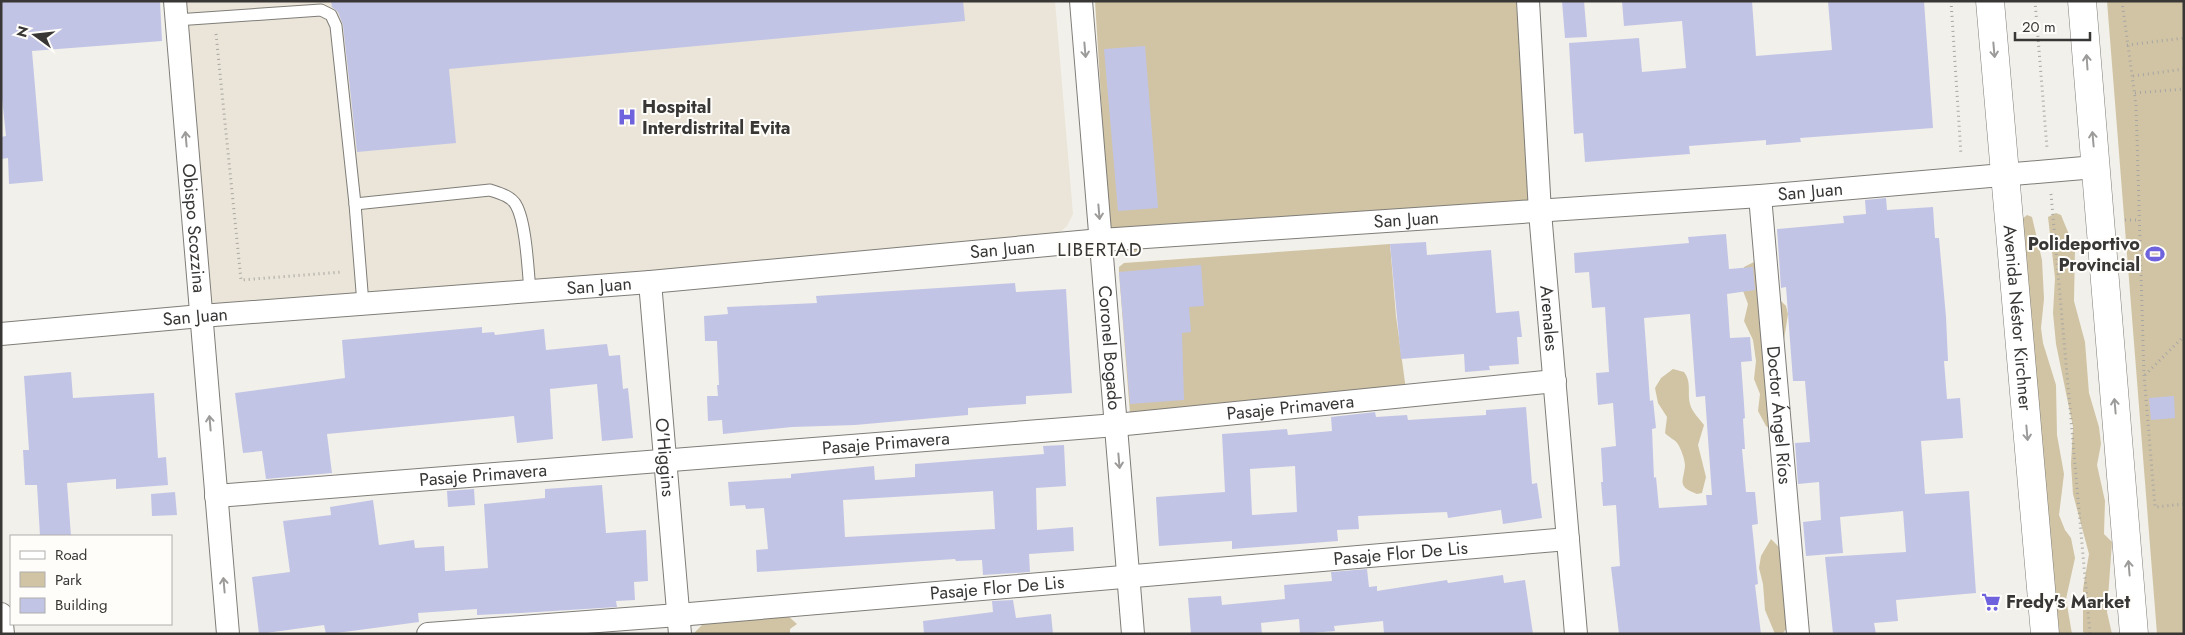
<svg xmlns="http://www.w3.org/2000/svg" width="2185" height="635" font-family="Jost,sans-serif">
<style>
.built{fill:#eae5d8}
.green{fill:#d1c4a4}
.building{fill:#c2c4e6;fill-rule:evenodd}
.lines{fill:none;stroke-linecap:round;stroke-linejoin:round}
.service-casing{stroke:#7f7d78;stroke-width:13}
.minor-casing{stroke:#7f7d78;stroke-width:24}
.secondary-casing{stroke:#7f7d78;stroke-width:29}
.path{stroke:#a8a6a2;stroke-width:3;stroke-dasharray:1 4;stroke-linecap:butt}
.service{stroke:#fff;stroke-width:11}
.minor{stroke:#fff;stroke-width:22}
.secondary{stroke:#fff;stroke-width:28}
.oneway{stroke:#9c9b9a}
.labels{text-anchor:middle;stroke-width:4;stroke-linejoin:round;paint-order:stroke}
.poi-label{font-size:18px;font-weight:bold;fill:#383735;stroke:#fffdfa;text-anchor:start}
.street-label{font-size:18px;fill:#383735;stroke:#fffdfa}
.neighbourhood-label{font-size:19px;letter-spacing:1px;fill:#383735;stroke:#fffdfa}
</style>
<rect width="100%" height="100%" fill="#f2f0ea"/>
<!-- built -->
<polygon class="built" points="179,1 1055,1 1073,214 1067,226 1058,234 529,283 213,307 208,301"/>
<!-- green -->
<g class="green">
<path d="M1095,1H1516L1533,196L1527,206L1182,239L1174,246H1142C1139,252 1136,253 1130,252C1110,249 1111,227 1108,211Z"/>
<polygon points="2107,1 2184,1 2184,634 2157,634"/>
<polygon points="2056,213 2061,215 2075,249 2074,301 2085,342 2089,393 2099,427 2101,444 2097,465 2105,501 2104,534 2112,542 2107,612 2112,634 2084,634 2083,631 2083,589 2089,554 2073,494 2071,464 2073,427 2056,344 2053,313 2055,278 2048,217"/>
<polygon points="2027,215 2032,217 2042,260 2044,299 2041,328 2043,343 2056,385 2057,435 2064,474 2059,515 2065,530 2071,538 2075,558 2066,599 2072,634 2045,634 2019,222"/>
<polygon points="1390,244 1396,316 1406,390 1130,414 1119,272 1119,267 1124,263"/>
<polygon points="1754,262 1778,298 1786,306 1788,314 1770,429 1766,426 1758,411 1760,394 1754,379 1756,361 1753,340 1744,321 1748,304 1740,283 1744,267"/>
<path d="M1673,369L1684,372C1692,382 1687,393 1690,404C1692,412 1699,418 1704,425L1698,445L1706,477L1702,493L1697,494C1677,486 1683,483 1685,466C1685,460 1682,452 1679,446C1677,440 1669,438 1665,433L1667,417L1658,403L1655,388L1661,378Z"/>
<polygon points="1771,539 1780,548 1789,626 1782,634 1775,634 1765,610 1763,584 1759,568 1761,556"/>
<polygon points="788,616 797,624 790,629 790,634 693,634 703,624"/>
</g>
<!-- building -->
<g class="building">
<polygon points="1,1 160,1 162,41 32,51 43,181 9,184 8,158 1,159 1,137 6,136 1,89"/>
<polygon points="331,1 963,1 965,21 449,69 456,143 357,152 343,25 338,12 332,7"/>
<polygon points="1562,1 1584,1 1587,37 1565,38"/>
<polygon points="1622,1 1752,1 1756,56 1832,50 1828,1 1924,1 1933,128 1800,138 1801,142 1766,145 1766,140 1689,146 1690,154 1585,162 1583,133 1574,134 1569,43 1639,38 1642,72 1686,68 1682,21 1624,26"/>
<polygon points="1145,46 1158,208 1118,211 1104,49"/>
<polygon points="1886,198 1887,210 1933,207 1935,238 1939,238 1946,317 1948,361 1944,361 1947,399 1960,398 1963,438 1921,441 1925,494 1969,491 1976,593 1896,600 1898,621 1874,623 1876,634 1833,634 1825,557 1906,552 1903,511 1840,517 1843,553 1806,556 1803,522 1821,520 1819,482 1798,484 1795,443 1810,442 1805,381 1793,381 1786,287 1781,288 1777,229 1844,223 1843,216 1866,214 1865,200"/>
<path d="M1726,234L1729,269L1753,267L1755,290L1727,294L1730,338L1750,337L1752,361L1741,362L1745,418L1743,419L1745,449H1742L1746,492H1755L1758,524L1752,525L1758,584L1755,585L1761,634H1619L1611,567L1620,566L1616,505L1603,506L1601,482H1603L1601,448L1616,446L1613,403L1598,405L1596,373L1609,372L1605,307L1592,308L1589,272L1575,273L1574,253L1689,243L1688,237ZM1690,314L1696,397L1705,396L1712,495H1706L1707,505L1659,508L1656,477L1654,478L1652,429L1656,428L1653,400L1650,401L1644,318Z"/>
<polygon points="1426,242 1427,255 1491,250 1496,313 1519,311 1522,337 1517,337 1519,364 1489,366 1490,370 1465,372 1464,354 1401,359 1390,244"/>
<polygon points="1201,265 1204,306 1189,307 1191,332 1182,333 1184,400 1130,404 1119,272"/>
<polygon points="1015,283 1016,292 1066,289 1072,393 1026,396 1026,404 968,408 968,415 855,425 792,427 723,434 722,420 708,421 707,396 718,396 717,385 719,385 717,341 705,341 704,316 728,314 727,307 817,303 816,296"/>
<polygon points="482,327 482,333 494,332 495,335 544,329 546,350 607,344 609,356 620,355 623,389 628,388 633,438 602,441 597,384 550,389 553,439 517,443 514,416 327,434 332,473 266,479 262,451 243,453 235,393 345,378 342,340"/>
<polygon points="71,372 73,398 154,393 158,458 166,457 168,485 116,489 116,479 67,483 71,536 40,536 37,485 25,485 23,450 29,450 24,376"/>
<polygon points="2174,396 2175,418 2151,420 2149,398"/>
<path d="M1526,407L1532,484L1537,483L1542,518L1503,524L1501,510L1448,518L1447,512L1358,516L1359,529L1337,530L1338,541L1232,549V541L1159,546L1156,497L1225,492L1222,434L1287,429L1288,435L1332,431L1331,417L1375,412L1376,417L1407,415L1408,420L1486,415V410ZM1295,466L1297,512L1252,515L1250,469Z"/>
<path d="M1064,445L1066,486L1036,488L1037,530L1073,527L1074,551L1029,554L1030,572L983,575L982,560L956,561L955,559L757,572L756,550L768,549L764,508L746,509L745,505L730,506L728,482L791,478V474L874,466L875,480L915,477V464L1044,454L1043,446ZM993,491L995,529L845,537L843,500Z"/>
<polygon points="602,485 606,533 646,530 648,581 634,582 635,600 616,601 617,607 521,613 477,615 477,609 418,613 419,622 329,634 326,634 324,625 259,634 252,577 290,572 283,521 331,515 330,507 373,500 379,545 414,540 415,548 444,546 445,571 488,568 484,504 545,498 545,489"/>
<polygon points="474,489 475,505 448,507 447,491"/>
<polygon points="175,492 177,515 152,516 151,494"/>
<polygon points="1367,569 1369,587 1377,586 1377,591 1447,580 1448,583 1503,575 1504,583 1525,580 1533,634 1384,634 1383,621 1334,626 1335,631 1300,634 1299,619 1261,623 1262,634 1191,634 1188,598 1221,596 1222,605 1285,599 1284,585 1332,581 1331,572"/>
<polygon points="1013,600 1016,618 1051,614 1053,634 924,634 923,621 993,612 992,601"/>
</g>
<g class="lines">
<!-- service casing -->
<g class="service-casing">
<g id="service">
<polyline points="176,20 321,10 331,15 336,26 355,204 363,304"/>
<path d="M355,204L490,190C499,193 511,196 516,205C526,222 528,270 530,291"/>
</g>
</g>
<!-- minor casing -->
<g class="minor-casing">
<g id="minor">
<path id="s1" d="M175,1L228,634"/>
<path id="s2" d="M1081,1L1133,634"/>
<path id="s3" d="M1528,1L1540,212L1576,634"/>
<path id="s4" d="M1760,196L1798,634"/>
<path id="s5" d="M650,282L680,634"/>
<path id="s6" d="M1,334L201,316L650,282L1101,240L1760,196L2095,167"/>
<path id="s7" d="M216,496L1116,425L1555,381"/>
<polyline points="1,614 3,634"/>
<path id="s8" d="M428,634L678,615L1568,539"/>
</g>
</g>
<!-- secondary casing -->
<g class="secondary-casing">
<g id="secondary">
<path id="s9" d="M1990,1L2045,634"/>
<polyline points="2082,1 2134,634"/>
</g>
</g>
<!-- path -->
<g class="path">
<polyline points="1951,1 1961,155"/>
<polyline points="2035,1 2047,148"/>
<polyline points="2122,1 2136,105 2144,375 2155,507 2184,504"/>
<polyline points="216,34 241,280 342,272"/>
<polyline points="2127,45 2184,38"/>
<polyline points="2133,76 2184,69"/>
<polyline points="2135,93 2184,89"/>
<polyline points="2051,194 2090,634"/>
<polyline points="2125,220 2139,220"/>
<polyline points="2145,375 2184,336"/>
</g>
<!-- service -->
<use href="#service" class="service"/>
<!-- minor -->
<use href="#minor" class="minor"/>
<!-- secondary -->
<use href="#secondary" class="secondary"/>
</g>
<!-- one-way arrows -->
<defs><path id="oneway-shaft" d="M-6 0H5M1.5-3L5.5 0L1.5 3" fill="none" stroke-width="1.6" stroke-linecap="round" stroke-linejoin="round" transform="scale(1.25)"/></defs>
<g class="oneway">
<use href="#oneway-shaft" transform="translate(1085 50) rotate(85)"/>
<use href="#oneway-shaft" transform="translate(1994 50) rotate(85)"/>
<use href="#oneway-shaft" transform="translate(2087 62) rotate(-94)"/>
<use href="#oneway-shaft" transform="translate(186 139) rotate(-95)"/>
<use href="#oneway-shaft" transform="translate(2093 139) rotate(-95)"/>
<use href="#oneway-shaft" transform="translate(1099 212) rotate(85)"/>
<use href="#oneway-shaft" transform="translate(2115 406) rotate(-95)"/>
<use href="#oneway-shaft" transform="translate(210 423) rotate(-95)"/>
<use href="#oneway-shaft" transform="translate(2027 433) rotate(85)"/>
<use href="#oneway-shaft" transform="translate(1119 461) rotate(85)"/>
<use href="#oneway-shaft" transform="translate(2129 568) rotate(-95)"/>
<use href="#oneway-shaft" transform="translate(224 585) rotate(-95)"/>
</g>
<!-- icons -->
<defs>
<g id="hospital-bare" transform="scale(1.5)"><path d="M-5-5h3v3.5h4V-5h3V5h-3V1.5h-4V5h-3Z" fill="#6e63dd" stroke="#fffdfa" stroke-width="2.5" paint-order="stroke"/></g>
<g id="stadium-bare" transform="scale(1.5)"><path d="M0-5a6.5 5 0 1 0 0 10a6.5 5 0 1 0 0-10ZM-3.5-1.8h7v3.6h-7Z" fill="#6e63dd" stroke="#fffdfa" stroke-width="2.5" paint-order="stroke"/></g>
<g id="supermarket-bare" transform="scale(1.5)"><path d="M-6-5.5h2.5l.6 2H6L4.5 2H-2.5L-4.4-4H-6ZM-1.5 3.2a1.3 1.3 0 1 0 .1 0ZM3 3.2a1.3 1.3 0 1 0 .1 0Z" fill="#6e63dd" stroke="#fffdfa" stroke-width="2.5" paint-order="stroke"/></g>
</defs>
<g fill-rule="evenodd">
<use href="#hospital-bare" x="627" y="117"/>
<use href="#stadium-bare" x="2155" y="254"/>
<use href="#supermarket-bare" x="1991" y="602"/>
</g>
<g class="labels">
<!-- poi labels -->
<g class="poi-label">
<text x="642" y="113">Hospital<tspan x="642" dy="21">Interdistrital Evita</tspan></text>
<text x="2140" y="250" text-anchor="end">Polideportivo<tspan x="2140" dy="21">Provincial</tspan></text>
<text x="2006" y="608">Fredy's Market</text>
</g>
<!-- street labels -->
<g class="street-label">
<text dy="6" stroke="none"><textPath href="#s6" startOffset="1815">San Juan</textPath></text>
<text dy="6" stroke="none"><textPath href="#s6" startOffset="1410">San Juan</textPath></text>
<text dy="6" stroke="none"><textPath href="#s1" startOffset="228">Obispo Scozzina</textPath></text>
<text dy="6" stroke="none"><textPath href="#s6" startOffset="1005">San Juan</textPath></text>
<text dy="6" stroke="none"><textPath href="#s6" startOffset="600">San Juan</textPath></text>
<text dy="6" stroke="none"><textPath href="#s6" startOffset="195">San Juan</textPath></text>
<text dy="6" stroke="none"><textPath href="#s3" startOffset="318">Arenales</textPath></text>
<text dy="6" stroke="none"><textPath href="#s9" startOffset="318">Avenida Néstor Kirchner</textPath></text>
<text dy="6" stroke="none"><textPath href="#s2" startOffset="348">Coronel Bogado</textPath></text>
<text dy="6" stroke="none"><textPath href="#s7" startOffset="1078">Pasaje Primavera</textPath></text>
<text dy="6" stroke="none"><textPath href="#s4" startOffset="220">Doctor Ángel Ríos</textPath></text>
<text dy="6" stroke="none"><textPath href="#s7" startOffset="672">Pasaje Primavera</textPath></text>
<text dy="6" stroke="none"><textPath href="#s5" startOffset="176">O'Higgins</textPath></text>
<text dy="6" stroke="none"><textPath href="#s7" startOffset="268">Pasaje Primavera</textPath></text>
<text dy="6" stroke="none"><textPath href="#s8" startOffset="976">Pasaje Flor De Lis</textPath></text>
<text dy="6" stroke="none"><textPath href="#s8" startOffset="571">Pasaje Flor De Lis</textPath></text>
</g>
<!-- neighbourhood labels -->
<g class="neighbourhood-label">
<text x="1100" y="256">LIBERTAD</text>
</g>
</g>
<!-- border -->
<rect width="2185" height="635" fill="none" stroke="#383735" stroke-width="5"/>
<!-- legend -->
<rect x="10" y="535" width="162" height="90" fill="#fffdfa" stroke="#afaeab"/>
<rect x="20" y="551" width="25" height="8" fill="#ffffff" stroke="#afaeab"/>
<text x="55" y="560" font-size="15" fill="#383735">Road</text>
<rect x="20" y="572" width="25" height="15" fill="#d1c4a4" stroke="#afaeab"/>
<text x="55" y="585" font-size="15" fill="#383735">Park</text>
<rect x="20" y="598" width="25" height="15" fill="#c2c4e6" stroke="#afaeab"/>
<text x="55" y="610" font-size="15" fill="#383735">Building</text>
<!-- north arrow -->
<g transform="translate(35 35) rotate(285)" stroke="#fffdfa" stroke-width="4" paint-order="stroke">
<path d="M0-4L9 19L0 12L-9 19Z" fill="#383735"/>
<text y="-8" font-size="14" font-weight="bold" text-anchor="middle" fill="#383735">N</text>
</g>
<!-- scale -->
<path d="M2015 32v8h75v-8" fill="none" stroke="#383735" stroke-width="2.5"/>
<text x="2022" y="32" font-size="15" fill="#383735" stroke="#fffdfa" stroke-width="4" paint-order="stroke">20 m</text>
</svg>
